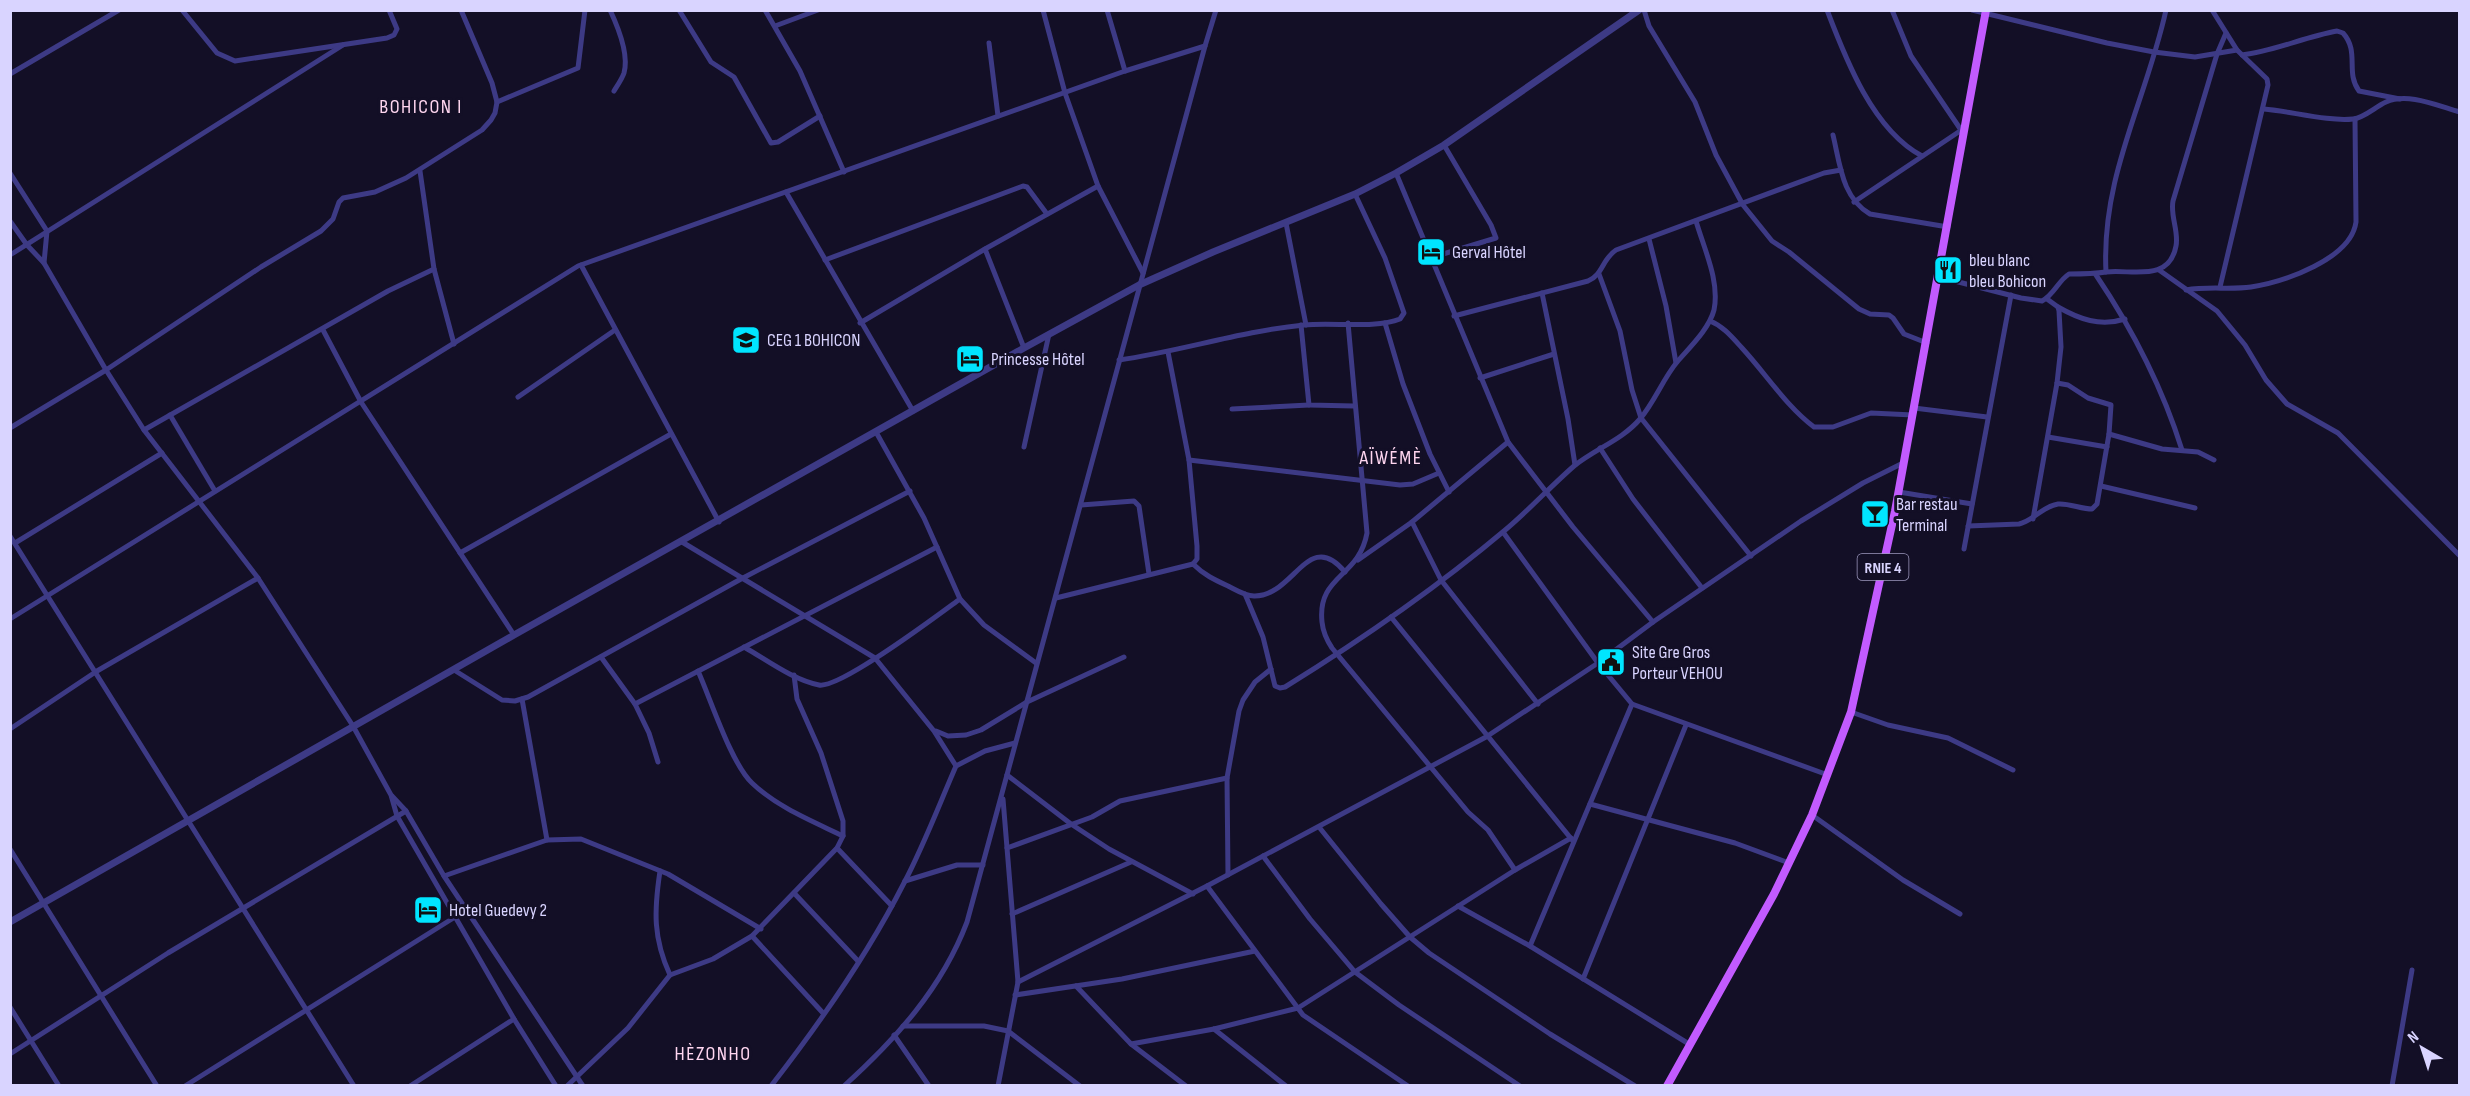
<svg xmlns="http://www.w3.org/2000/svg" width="2470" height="1096" font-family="'Sofia Sans Condensed',sans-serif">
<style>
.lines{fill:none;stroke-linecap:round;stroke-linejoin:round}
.minor{stroke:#3d3a85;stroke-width:5}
.tertiary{stroke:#3d3a85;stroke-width:7}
.primary{stroke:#c25bff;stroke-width:8}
.labels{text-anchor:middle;stroke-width:6;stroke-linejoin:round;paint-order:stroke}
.shield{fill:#130f26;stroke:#9e99be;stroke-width:1.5}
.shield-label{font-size:16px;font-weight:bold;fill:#d9d4ff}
.poi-label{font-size:18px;fill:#d9d4ff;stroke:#130f26;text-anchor:start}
.neighbourhood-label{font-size:20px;letter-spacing:1.5px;fill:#ffd6f0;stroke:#130f26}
</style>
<rect width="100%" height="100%" fill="#130f26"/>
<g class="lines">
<!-- minor -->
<g class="minor">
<polyline points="182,10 217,53 235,61 387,38 394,35 397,29 389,10"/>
<path d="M610,10C618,27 629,55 624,73C622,79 617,86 614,91"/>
<polyline points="679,10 711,62 734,77 771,143 778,142 820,116"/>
<polyline points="765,10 800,71 844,172"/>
<polyline points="1043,10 1065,93 1098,186 1143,273"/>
<polyline points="1107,10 1125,71"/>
<polyline points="1644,10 1649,26 1695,102 1716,155 1743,205 1772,241 1789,252 1859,309 1870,314 1889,315 1893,318 1904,334 1927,343"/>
<path d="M1827,10C1846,60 1873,130 1922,156"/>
<polyline points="1892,10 1911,56 1961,130"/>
<polyline points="1972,10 2107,43 2154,52 2195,57 2237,50"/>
<polyline points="2212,10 2237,50 2267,79 2268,85 2220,287"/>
<polyline points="775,26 818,10"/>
<polyline points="989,43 998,116"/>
<path d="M2242,55C2275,51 2304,37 2337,31L2343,33C2360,52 2345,72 2359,91L2400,99"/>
<polyline points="10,74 119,10"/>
<polyline points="497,102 578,68 585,10"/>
<path d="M2264,109C2289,111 2330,122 2353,119C2364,118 2375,107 2386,102C2408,92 2438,106 2460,112"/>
<path d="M1833,135C1840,164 1842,198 1870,214L1948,227"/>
<polyline points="420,171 434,269 454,344"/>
<polyline points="10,173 47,231 44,263"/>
<polyline points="1396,173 1508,442 1573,527 1653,622"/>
<polyline points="786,192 913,411"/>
<polyline points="1854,202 1963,129"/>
<polyline points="10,221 27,245 44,263 106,370 144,430 258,578 353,726 391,795 397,816 514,1019 556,1086"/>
<polyline points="1286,223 1306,325"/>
<polyline points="1649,239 1666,306 1676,363"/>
<polyline points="985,249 1024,348"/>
<polyline points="10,255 343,45"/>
<polyline points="1430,258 1496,238 1491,225 1444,145"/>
<polyline points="825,260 1023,186 1027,187 1047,214"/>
<polyline points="581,265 719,522"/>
<polyline points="2159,270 2217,311 2245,345 2266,380 2287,404 2338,433 2460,556"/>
<path d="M2106,272C2101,176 2146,101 2166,10"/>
<polyline points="1599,274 1620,331 1632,390 1641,418 1751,556"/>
<path d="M2096,275C2133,330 2162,386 2182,450"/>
<path d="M1939,277L2021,298L2042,301C2054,295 2058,281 2069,274C2083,274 2093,274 2106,272C2132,269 2169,283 2176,246C2179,231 2170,216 2173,201L2217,54L2226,33"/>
<path d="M2186,290C2208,286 2230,290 2251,287C2284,282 2351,259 2356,222L2355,119"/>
<polyline points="1542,293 1568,419 1575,465"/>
<path d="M2058,307C2079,319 2100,327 2125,319"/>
<path d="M1454,316L1588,281C1603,275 1602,259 1616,250L1824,173L1841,170"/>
<path d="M1710,321C1723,326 1732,337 1742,348C1766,374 1786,406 1814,427H1833L1871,413L1913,415"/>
<polyline points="860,323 985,249 1098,186"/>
<path d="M1348,323L1367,533C1359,578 1317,575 1322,622C1323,632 1326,639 1332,648L1468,812L1488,830L1515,870"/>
<polyline points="1385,323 1403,384 1430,454 1449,492"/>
<polyline points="1301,325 1309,405 1354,406"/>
<polyline points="323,330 361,402 514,635"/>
<polyline points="1168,352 1189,460 1197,546 1197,559 1193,564"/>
<path d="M1119,360C1181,351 1242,331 1304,325C1333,322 1375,329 1400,319L1404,313L1385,258L1355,194"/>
<polyline points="1480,378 1554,354"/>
<polyline points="518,397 615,330"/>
<polyline points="1914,408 1987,417"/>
<polyline points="1232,409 1309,405"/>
<polyline points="170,415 215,491"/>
<polyline points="10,428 106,370 261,267 321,231 333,219 339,202 343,198 375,192 406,178 482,130 491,120 495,113 497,102 492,83 461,10"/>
<polyline points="144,430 388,291 434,269"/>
<polyline points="876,432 924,518 960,599 984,625 1036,663"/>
<polyline points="2109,434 2162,449 2198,452 2214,460"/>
<polyline points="2048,437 2107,447"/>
<polyline points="1024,447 1049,334"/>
<polyline points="1600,448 1633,499 1702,588"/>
<polyline points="1189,460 1400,485 1413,484 1439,473"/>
<polyline points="2101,486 2195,508"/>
<polyline points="1899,492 1972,504"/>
<polyline points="1081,505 1134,501 1139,506 1149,574"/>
<polyline points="2033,519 2057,383 2061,347 2059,311 2058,307 2047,299"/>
<polyline points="1412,522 1441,580 1538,704"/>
<path d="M1968,526L2019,524C2033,521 2043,506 2058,504C2069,503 2081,509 2092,509L2097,504L2109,434L2111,405L2088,398L2068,385L2057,383"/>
<polyline points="1503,532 1598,663 1632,704 1828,775"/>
<polyline points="10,536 354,1086"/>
<polyline points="682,542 875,658 934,731 956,766"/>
<polyline points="15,543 162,453"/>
<polyline points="1964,549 2011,295"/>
<polyline points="460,553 671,434"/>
<polyline points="1358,560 1412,522 1508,442"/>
<path d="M1193,564C1204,575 1215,580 1228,586C1236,590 1245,596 1254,596C1294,597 1308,527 1345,572"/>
<path d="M1245,594L1263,637L1275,686L1280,688L1285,687C1361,640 1435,589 1504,531C1528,511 1550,487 1574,466C1595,449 1622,440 1640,419C1655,401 1663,379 1677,362C1690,347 1709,329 1714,310C1720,281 1704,249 1696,221"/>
<polyline points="1056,598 1193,564"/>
<polyline points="1391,617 1573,841"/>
<polyline points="10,619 578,266 1125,71 1205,46 1216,10"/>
<path d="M744,647C767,660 793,680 819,685C840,689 938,615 960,599"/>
<polyline points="601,657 635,704 649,733 658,762"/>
<polyline points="454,670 502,700 515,701 528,697 741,579 910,491"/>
<path d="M698,671C711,700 731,763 752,783C777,807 812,821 843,836"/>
<polyline points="522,699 547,840"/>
<polyline points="635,704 937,547"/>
<polyline points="1851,712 1888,725 1948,738 2013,770"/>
<polyline points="10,729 97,671 258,578"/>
<polyline points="936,731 948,736 966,735 981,730 1027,702 1124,657"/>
<polyline points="1007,775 1071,824 1109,849 1193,894"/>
<polyline points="392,796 406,811 444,876 583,1086"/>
<polyline points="1590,804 1735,843 1789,863"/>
<polyline points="1812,815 1903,880 1960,914"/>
<polyline points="1319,827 1381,904 1410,937 1429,953 1550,1034 1635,1086"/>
<polyline points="837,848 892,906"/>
<polyline points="1007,848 1092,817 1120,801 1227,778"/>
<polyline points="10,849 157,1086"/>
<polyline points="1263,856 1310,919 1355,972 1399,1005 1520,1086"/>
<path d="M660,871C654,911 653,938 670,975"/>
<polyline points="1228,875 1227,778 1239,711 1243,700 1255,682 1271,669"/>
<polyline points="444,876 547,840 581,839 668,874 761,929"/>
<polyline points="905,881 957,865 983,865"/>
<polyline points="1207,886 1303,1015 1408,1086"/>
<polyline points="794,893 858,961"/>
<polyline points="1458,906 1530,946 1689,1044"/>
<polyline points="1012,914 1131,862"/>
<polyline points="752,936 823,1013"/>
<polyline points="1530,946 1632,704"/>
<polyline points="1583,979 1686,725"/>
<polyline points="1018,982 1207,886 1486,737 1598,663 1653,622 1801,521 1863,483 1903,463"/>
<polyline points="1076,986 1131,1044 1186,1086"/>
<polyline points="1015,995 1122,979 1255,951"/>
<polyline points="10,1007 59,1086"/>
<polyline points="903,1026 984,1026 1008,1031 1080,1086"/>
<polyline points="1214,1029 1286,1086"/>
<polyline points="894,1035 929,1086"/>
<polyline points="1131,1044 1214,1029 1298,1008 1515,870 1571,838"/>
<polyline points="10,1054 168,953 406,811"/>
<polyline points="185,1086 455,917"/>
<polyline points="410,1086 514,1019"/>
<polyline points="567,1086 628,1028 670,975 713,959 752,936 837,848 843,836 843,821 821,753 797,699 794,675"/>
<path d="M771,1086C820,1023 868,954 904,883C924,845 939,805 956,766L985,751L1015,743"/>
<path d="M844,1086C896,1039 942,988 967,922L1205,46"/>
<polyline points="998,1086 1018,982 1003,799"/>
<polyline points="2392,1086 2412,970"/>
</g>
<!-- tertiary -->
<polyline class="tertiary" points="10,922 514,635 1024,348 1139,285 1213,252 1355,194 1396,173 1444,145 1639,10"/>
<!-- primary -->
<polyline class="primary" points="1667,1086 1774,894 1812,815 1851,712 1895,511 1986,10"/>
</g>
<!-- icons -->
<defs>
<g id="hotel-square" transform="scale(1.5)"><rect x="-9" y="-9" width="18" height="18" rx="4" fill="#00e5ff" stroke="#130f26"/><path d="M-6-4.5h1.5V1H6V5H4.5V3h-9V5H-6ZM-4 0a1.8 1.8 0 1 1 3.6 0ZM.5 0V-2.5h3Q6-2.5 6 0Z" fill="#111"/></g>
<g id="restaurant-square" transform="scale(1.5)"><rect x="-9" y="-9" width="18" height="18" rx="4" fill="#00e5ff" stroke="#130f26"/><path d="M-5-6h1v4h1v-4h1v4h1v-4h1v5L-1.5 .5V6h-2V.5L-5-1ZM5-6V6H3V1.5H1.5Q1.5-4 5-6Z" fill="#111"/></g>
<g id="school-square" transform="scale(1.5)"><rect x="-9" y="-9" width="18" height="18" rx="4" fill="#00e5ff" stroke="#130f26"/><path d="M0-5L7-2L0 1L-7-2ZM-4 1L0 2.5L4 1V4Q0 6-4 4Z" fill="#111"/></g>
<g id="bar-square" transform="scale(1.5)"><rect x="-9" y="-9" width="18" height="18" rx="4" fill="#00e5ff" stroke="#130f26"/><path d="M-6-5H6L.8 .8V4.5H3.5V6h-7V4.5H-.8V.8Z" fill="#111"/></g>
<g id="civic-square" transform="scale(1.5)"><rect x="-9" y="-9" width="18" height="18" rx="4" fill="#00e5ff" stroke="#130f26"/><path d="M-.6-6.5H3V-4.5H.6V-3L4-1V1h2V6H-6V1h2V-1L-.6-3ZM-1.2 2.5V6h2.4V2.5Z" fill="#111"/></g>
</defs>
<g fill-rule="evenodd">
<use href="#hotel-square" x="1431" y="252"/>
<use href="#restaurant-square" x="1948" y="270"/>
<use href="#school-square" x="746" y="340"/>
<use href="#hotel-square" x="970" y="359"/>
<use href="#bar-square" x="1875" y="514"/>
<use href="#civic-square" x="1611" y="662"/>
<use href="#hotel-square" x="428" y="910"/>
</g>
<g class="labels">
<!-- shield labels -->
<rect class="shield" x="1857.5" y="554" width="51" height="26" rx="4.5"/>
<g class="shield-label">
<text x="1883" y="573">RNIE 4</text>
</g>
<!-- poi labels -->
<g class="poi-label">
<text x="1452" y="258">Gerval Hôtel</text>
<text x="1969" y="266">bleu blanc<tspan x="1969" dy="21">bleu Bohicon</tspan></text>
<text x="767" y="346">CEG 1 BOHICON</text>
<text x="991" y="365">Princesse Hôtel</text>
<text x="1896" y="510">Bar restau<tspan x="1896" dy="21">Terminal</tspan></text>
<text x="1632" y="658">Site Gre Gros<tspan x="1632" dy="21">Porteur VEHOU</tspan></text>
<text x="449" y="916">Hotel Guedevy 2</text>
</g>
<!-- neighbourhood labels -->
<g class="neighbourhood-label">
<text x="421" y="113">BOHICON I</text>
<text x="1391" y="464">AÏWÉMÈ</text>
<text x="713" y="1060">HÈZONHO</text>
</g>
</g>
<!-- border -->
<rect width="2470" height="1096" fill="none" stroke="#d9d4ff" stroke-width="24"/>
<!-- north arrow -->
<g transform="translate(2422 1048) rotate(321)" stroke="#130f26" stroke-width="4.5" paint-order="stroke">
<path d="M0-4.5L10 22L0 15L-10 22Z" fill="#d9d4ff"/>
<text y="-9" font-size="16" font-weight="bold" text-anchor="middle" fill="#d9d4ff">N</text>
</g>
</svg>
